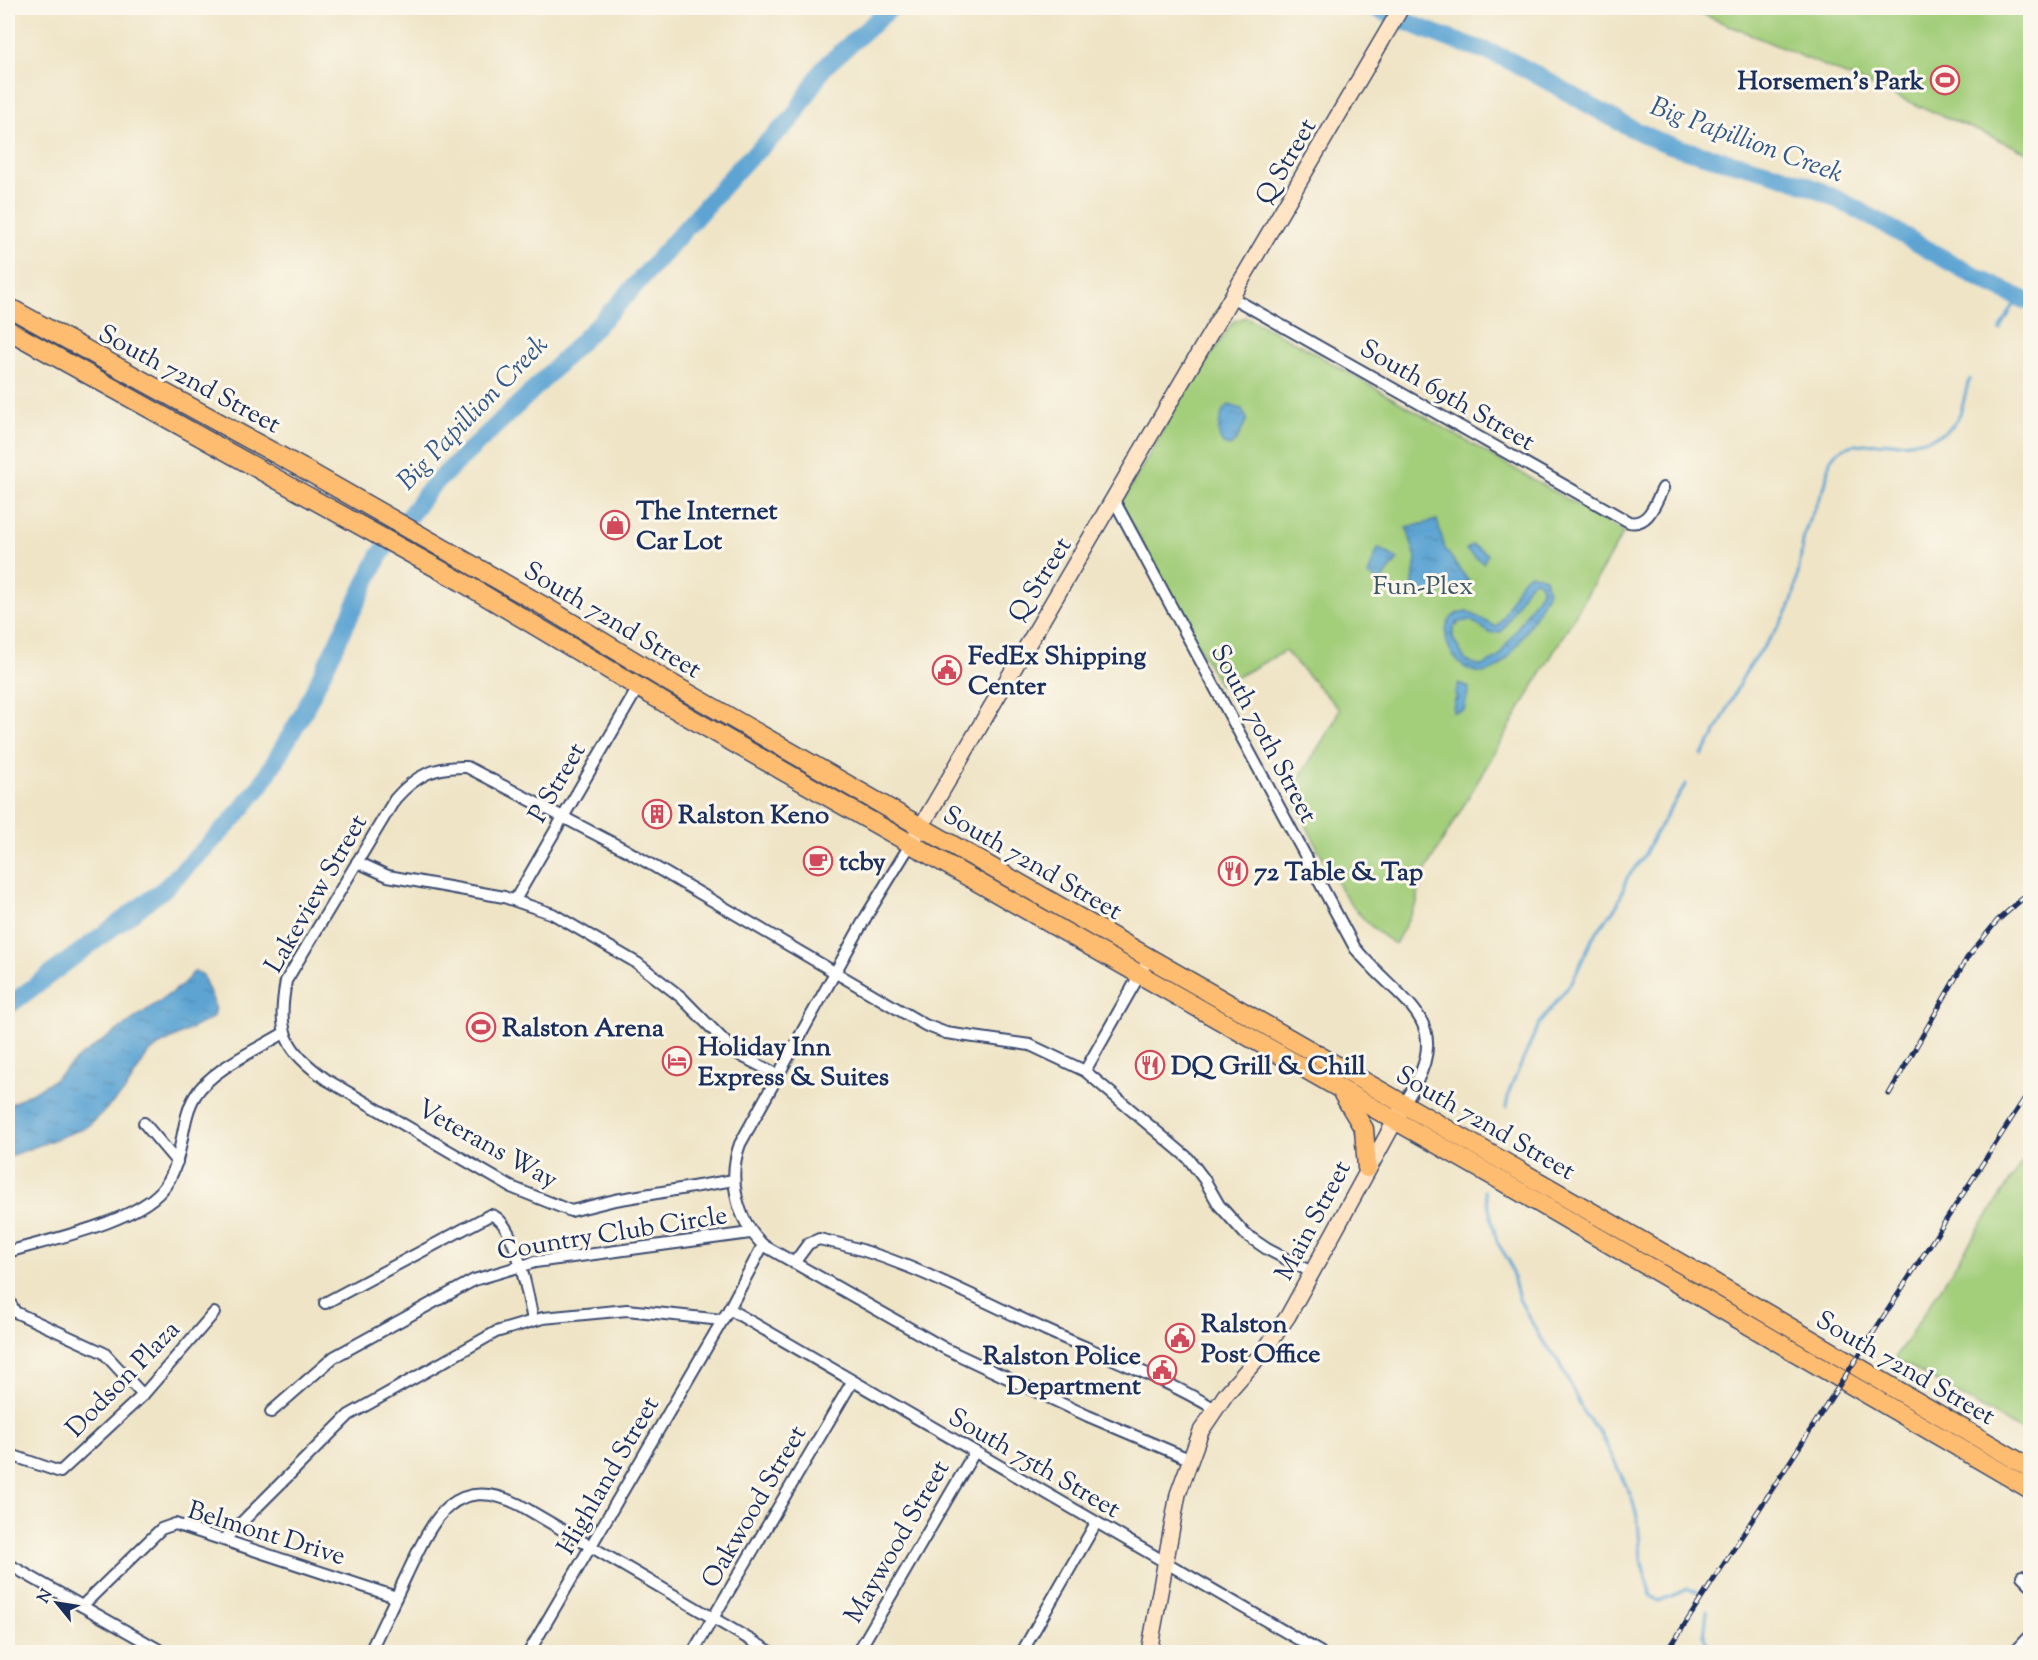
<svg xmlns="http://www.w3.org/2000/svg" width="2038" height="1660" font-family="'Sorts Mill Goudy',serif">
<style>
.green{fill:#a3ce7a;stroke:#5f7e6c;stroke-width:1.5}
.water{fill:url(#water-ripples);stroke:#3c6a98;stroke-width:1.5;fill-rule:evenodd}
.lines{fill:none;stroke-linecap:round;stroke-linejoin:round}
.stream{stroke:#5da4d3;stroke-width:3}
.river{stroke:#5da4d3;stroke-width:18}
.street-casing{stroke:#3b4a6e;stroke-width:14}
.secondary-casing{stroke:#3b4a6e;stroke-width:18}
.primary-casing{stroke:#3b4a6e;stroke-width:21}
.street{stroke:#fff;stroke-width:10}
.secondary{stroke:#ffe4c6;stroke-width:15}
.primary{stroke:#febc70;stroke-width:18}
.rail-casing{stroke:#1b2f5e;stroke-width:5}
.rail{stroke:#fbf7ec;stroke-width:3;stroke-dasharray:9;stroke-linecap:butt}
.labels{text-anchor:middle;stroke-width:6;stroke-linejoin:round;paint-order:stroke}
.poi-label{font-size:26px;font-weight:bold;fill:#1b2f5e;stroke:#fbf7ec;text-anchor:start}
.street-label{font-size:26px;fill:#1b2f5e;stroke:#fbf7ec}
.park-label{font-size:26px;fill:#3d5765;stroke:#fbf7ec}
.water-label{font-size:27px;font-style:italic;fill:#325887;stroke:#fbf7ec}
</style>
<defs>
<pattern id="water-ripples" width="26" height="14" patternUnits="userSpaceOnUse" patternTransform="scale(1.5)"><rect width="26" height="14" fill="#5da4d3"/><path d="M2 4q2-2 4 0t4 0M15 11q2-2 4 0t4 0" fill="none" stroke="#4c86ae"/></pattern>
</defs>
<rect width="100%" height="100%" fill="#fbf7ec"/>
<filter id="ink" filterUnits="userSpaceOnUse"><feTurbulence type="fractalNoise" baseFrequency=".0167" numOctaves="2"/><feDisplacementMap in="SourceGraphic" scale="12" xChannelSelector="R" yChannelSelector="G"/><feConvolveMatrix kernelMatrix="1 2 1 2 8 2 1 2 1" color-interpolation-filters="sRGB"/></filter>
<filter id="wash" filterUnits="userSpaceOnUse"><feTurbulence type="fractalNoise" baseFrequency=".008" numOctaves="4" result="noise"/><feDisplacementMap in="SourceGraphic" scale="24" xChannelSelector="R" yChannelSelector="G"/><feGaussianBlur stdDeviation="1.35" result="paint"/><feColorMatrix in="noise" values="0 0 0 0 0 0 0 0 0 0 0 0 0 0 0 0 0 1.4 0 .05"/><feComposite in="paint" operator="in"/></filter>
<g filter="url(#wash)">
<rect width="100%" height="100%" fill="#efe4c6"/>
<!-- green -->
<g class="green">
<polygon points="1688,8 2030,8 2030,153"/>
<path d="M1246,317L1302,346L1624,532L1421,878L1417,903L1395,944C1342,914 1318,845 1290,793L1334,722L1339,709L1285,651L1220,686L1121,504L1181,399L1234,321Z"/>
<polygon points="2030,1150 2030,1436 1895,1358"/>
</g>
<!-- water -->
<g class="water">
<path d="M1229,405L1242,409L1247,419L1237,440L1230,446L1223,444C1215,434 1219,412 1229,405Z"/>
<polygon points="1437,520 1445,549 1469,582 1433,595 1411,598 1416,558 1407,528"/>
<polygon points="1472,545 1488,554 1483,563 1466,550"/>
<polygon points="1378,548 1398,559 1381,582 1368,575"/>
<path d="M1530,573L1545,578L1548,591C1539,610 1514,656 1498,667C1459,694 1421,616 1467,611L1496,627C1510,612 1513,584 1530,573ZM1536,580L1541,584L1542,589L1498,658L1482,666L1466,661L1453,638V627L1458,625L1456,623L1470,620L1490,633L1501,632C1511,621 1525,581 1536,580Z"/>
<polygon points="1459,683 1469,688 1464,710 1453,712 1454,700 1457,698 1455,694"/>
<path d="M195,971L203,975C206,989 220,1005 212,1018L158,1046L147,1055L125,1091L87,1127L8,1157V1106L54,1080L78,1058L181,986Z"/>
</g>
<g class="lines">
<!-- stream -->
<g class="stream">
<polyline points="2000,330 2018,297"/>
<path d="M1702,755C1720,730 1729,702 1744,675C1759,649 1783,628 1793,598C1799,578 1800,556 1804,536C1808,517 1819,503 1825,485C1828,477 1827,467 1831,459C1847,428 1922,459 1953,425C1965,411 1963,394 1970,379"/>
<polyline points="1506,1107 1510,1089 1539,1024 1573,980 1593,937 1618,904 1627,878 1644,856 1655,834 1686,784"/>
<polyline points="1485,1191 1497,1242 1509,1261 1519,1299 1539,1336 1556,1357 1585,1415 1600,1432 1631,1496 1638,1520 1641,1559 1651,1596 1659,1601 1688,1589 1696,1591"/>
<polyline points="1707,1610 1704,1637 1710,1652"/>
</g>
<!-- river -->
<g class="river">
<path d="M1375,8C1400,19 1424,30 1450,39C1468,46 1488,50 1506,59C1559,84 1607,120 1662,142C1713,161 1768,167 1818,190C1891,223 1956,272 2030,302"/>
<polyline points="8,1006 164,889 231,822 261,785 302,715 379,556 431,487 527,396 622,300 742,165 792,119 824,67 891,8"/>
</g>
</g>
</g>
<g filter="url(#ink)">
<g class="lines">
<!-- street casing -->
<g class="street-casing">
<g id="street">
<path d="M1233,298L1629,522C1649,526 1655,503 1663,488"/>
<path d="M1114,500L1355,948C1403,1007 1460,1018 1404,1104"/>
<path d="M910,845L867,915L740,1144C727,1179 737,1220 763,1245L946,1349L1088,1416L1189,1459"/>
<polyline points="357,862 388,876 504,897 553,914 637,963 681,997 736,1053 778,1075"/>
<polyline points="515,900 639,686"/>
<polyline points="1085,1071 1149,958"/>
<polyline points="144,1123 177,1162"/>
<path d="M734,1180L615,1200L571,1211L511,1187L327,1080C284,1049 277,1032 286,981L395,799C416,775 435,766 467,767L626,850L925,1025L946,1033L1030,1045L1085,1071L1188,1158L1204,1179L1219,1205L1245,1234L1267,1249L1313,1273"/>
<path d="M8,1252C51,1239 133,1223 162,1190C185,1163 179,1122 195,1096C210,1070 258,1049 284,1033"/>
<path d="M794,1263L808,1244L819,1239C902,1256 970,1296 1046,1330C1103,1356 1162,1377 1215,1409"/>
<polyline points="8,1299 15,1312 104,1353 143,1395"/>
<path d="M325,1303L490,1215C515,1218 528,1297 533,1320"/>
<polyline points="729,1309 1320,1652"/>
<polyline points="271,1412 334,1357 474,1280 535,1262 750,1233"/>
<polyline points="8,1454 60,1472 143,1395 214,1313"/>
<polyline points="225,1539 349,1415 496,1332 543,1318 627,1310 722,1320"/>
<polyline points="8,1564 163,1652"/>
<polyline points="2022,1576 2030,1584"/>
<polyline points="82,1606 161,1529 175,1524 396,1597"/>
<path d="M370,1652C382,1626 395,1600 407,1574C432,1521 453,1472 520,1505L771,1652"/>
<polyline points="529,1652 729,1309 763,1245"/>
<polyline points="693,1652 852,1382"/>
<polyline points="858,1652 974,1453"/>
<polyline points="1022,1652 1096,1523"/>
<polyline points="2014,1652 2030,1635"/>
</g>
</g>
<!-- secondary casing -->
<g class="secondary-casing">
<g id="secondary">
<polyline points="915,837 1401,8"/>
<polyline points="1149,1652 1178,1494 1201,1431 1226,1394 1264,1351 1288,1316 1400,1112"/>
</g>
</g>
<!-- primary casing -->
<g class="primary-casing">
<g id="primary">
<polyline points="8,307 311,473 542,605 667,681 1701,1275 2030,1468"/>
<polyline points="8,330 462,582 685,715 1498,1179 2030,1489"/>
<polyline points="1343,1094 1364,1129 1367,1168"/>
</g>
</g>
<!-- street -->
<use href="#street" class="street"/>
<!-- secondary -->
<use href="#secondary" class="secondary"/>
<!-- primary -->
<use href="#primary" class="primary"/>
<!-- rail casing -->
<g class="rail-casing">
<g id="rail">
<polyline points="1889,1094 1967,958 1997,921 2030,892"/>
<polyline points="1667,1652 2030,1090"/>
</g>
</g>
<!-- rail -->
<use href="#rail" class="rail"/>
</g>
</g>
<!-- icons -->
<defs>
<g id="stadium-ring" transform="scale(1.5)"><circle r="9.5" fill="#fbf7ec" stroke="#d1495b" stroke-width="1.5"/><path d="M0-5a6.5 5 0 1 0 0 10a6.5 5 0 1 0 0-10ZM-3.5-1.8h7v3.6h-7Z" fill="#d1495b"/></g>
<g id="shop-ring" transform="scale(1.5)"><circle r="9.5" fill="#fbf7ec" stroke="#d1495b" stroke-width="1.5"/><path d="M-5-2.5h2.3a2.7 3.5 0 0 1 5.4 0H5L5.5 6h-11ZM-1.5-2.5h3a1.5 2.3 0 0 0-3 0Z" fill="#d1495b"/></g>
<g id="civic-ring" transform="scale(1.5)"><circle r="9.5" fill="#fbf7ec" stroke="#d1495b" stroke-width="1.5"/><path d="M-.6-6.5H3V-4.5H.6V-3L4-1V1h2V6H-6V1h2V-1L-.6-3ZM-1.2 2.5V6h2.4V2.5Z" fill="#d1495b"/></g>
<g id="building-ring" transform="scale(1.5)"><circle r="9.5" fill="#fbf7ec" stroke="#d1495b" stroke-width="1.5"/><path d="M-4-6H4V6H1V3H-1V6H-4ZM-2.5-4.3h1.7v1.8h-1.7ZM.8-4.3h1.7v1.8H.8ZM-2.5-1h1.7V.8h-1.7ZM.8-1h1.7V.8H.8Z" fill="#d1495b"/></g>
<g id="cafe-ring" transform="scale(1.5)"><circle r="9.5" fill="#fbf7ec" stroke="#d1495b" stroke-width="1.5"/><path d="M-5.5-4.5H6V0H3Q3 3.5 0 3.5H-2.5Q-5.5 3.5-5.5 0ZM3-3.2v2h1.7v-2ZM-6 4.5H4V6H-6Z" fill="#d1495b"/></g>
<g id="restaurant-ring" transform="scale(1.5)"><circle r="9.5" fill="#fbf7ec" stroke="#d1495b" stroke-width="1.5"/><path d="M-5-6h1v4h1v-4h1v4h1v-4h1v5L-1.5 .5V6h-2V.5L-5-1ZM5-6V6H3V1.5H1.5Q1.5-4 5-6Z" fill="#d1495b"/></g>
<g id="hotel-ring" transform="scale(1.5)"><circle r="9.5" fill="#fbf7ec" stroke="#d1495b" stroke-width="1.5"/><path d="M-6-4.5h1.5V1H6V5H4.5V3h-9V5H-6ZM-4 0a1.8 1.8 0 1 1 3.6 0ZM.5 0V-2.5h3Q6-2.5 6 0Z" fill="#d1495b"/></g>
</defs>
<g fill-rule="evenodd">
<use href="#stadium-ring" x="1945" y="80"/>
<use href="#shop-ring" x="615" y="525"/>
<use href="#civic-ring" x="947" y="670"/>
<use href="#building-ring" x="657" y="814"/>
<use href="#cafe-ring" x="818" y="861"/>
<use href="#restaurant-ring" x="1233" y="871"/>
<use href="#stadium-ring" x="481" y="1027"/>
<use href="#hotel-ring" x="677" y="1061"/>
<use href="#restaurant-ring" x="1150" y="1065"/>
<use href="#civic-ring" x="1180" y="1338"/>
<use href="#civic-ring" x="1162" y="1370"/>
</g>
<g class="labels">
<!-- poi labels -->
<g class="poi-label">
<text x="1924" y="89" text-anchor="end">Horsemen's Park</text>
<text x="636" y="519">The Internet<tspan x="636" dy="30">Car Lot</tspan></text>
<text x="968" y="664">FedEx Shipping<tspan x="968" dy="30">Center</tspan></text>
<text x="678" y="823">Ralston Keno</text>
<text x="839" y="870">tcby</text>
<text x="1254" y="880">72 Table &amp; Tap</text>
<text x="502" y="1036">Ralston Arena</text>
<text x="698" y="1055">Holiday Inn<tspan x="698" dy="30">Express &amp; Suites</tspan></text>
<text x="1171" y="1074">DQ Grill &amp; Chill</text>
<text x="1201" y="1332">Ralston<tspan x="1201" dy="30">Post Office</tspan></text>
<text x="1141" y="1364" text-anchor="end">Ralston Police<tspan x="1141" dy="30">Department</tspan></text>
</g>
<!-- street labels -->
<g class="street-label">
<text transform="translate(1285 161) rotate(-60)" y="9">Q Street</text>
<text transform="translate(190 378) rotate(28)" y="9">South 72nd Street</text>
<text transform="translate(1448 394) rotate(30)" y="9">South 69th Street</text>
<text transform="translate(1039 579) rotate(-58)" y="9">Q Street</text>
<text transform="translate(613 619) rotate(31)" y="9">South 72nd Street</text>
<text transform="translate(1265 733) rotate(62)" y="9">South 70th Street</text>
<text transform="translate(556 782) rotate(-60)" y="9">P Street</text>
<text transform="translate(1033 862) rotate(30)" y="9">South 72nd Street</text>
<text transform="translate(315 893) rotate(-60)" y="9">Lakeview Street</text>
<text transform="translate(1486 1122) rotate(30)" y="9">South 72nd Street</text>
<text transform="translate(488 1143) rotate(29)" y="9">Veterans Way</text>
<text transform="translate(1312 1220) rotate(-62)" y="9">Main Street</text>
<text transform="translate(612 1232) rotate(-9)" y="9">Country Club Circle</text>
<text transform="translate(1906 1367) rotate(30)" y="9">South 72nd Street</text>
<text transform="translate(122 1378) rotate(-46)" y="9">Dodson Plaza</text>
<text transform="translate(1035 1462) rotate(30)" y="9">South 75th Street</text>
<text transform="translate(607 1475) rotate(-60)" y="9">Highland Street</text>
<text transform="translate(753 1506) rotate(-60)" y="9">Oakwood Street</text>
<text transform="translate(267 1532) rotate(17)" y="9">Belmont Drive</text>
<text transform="translate(896 1541) rotate(-60)" y="9">Maywood Street</text>
</g>
<!-- park labels -->
<g class="park-label">
<text x="1423" y="594">Fun-Plex</text>
</g>
<!-- water labels -->
<g class="water-label">
<text transform="translate(1747 139) rotate(20)" y="9">Big Papillion Creek</text>
<text transform="translate(472 412) rotate(-46)" y="9">Big Papillion Creek</text>
</g>
</g>
<!-- margin -->
<rect width="2038" height="1660" fill="none" stroke="#fbf7ec" stroke-width="30"/>
<!-- north arrow -->
<g transform="translate(57 1603) rotate(300)" stroke="#fbf7ec" stroke-width="4.5" paint-order="stroke">
<path d="M0-4.5L10 22L0 15L-10 22Z" fill="#1b2f5e"/>
<text y="-9" font-size="16" font-weight="bold" text-anchor="middle" fill="#1b2f5e">N</text>
</g>
</svg>
